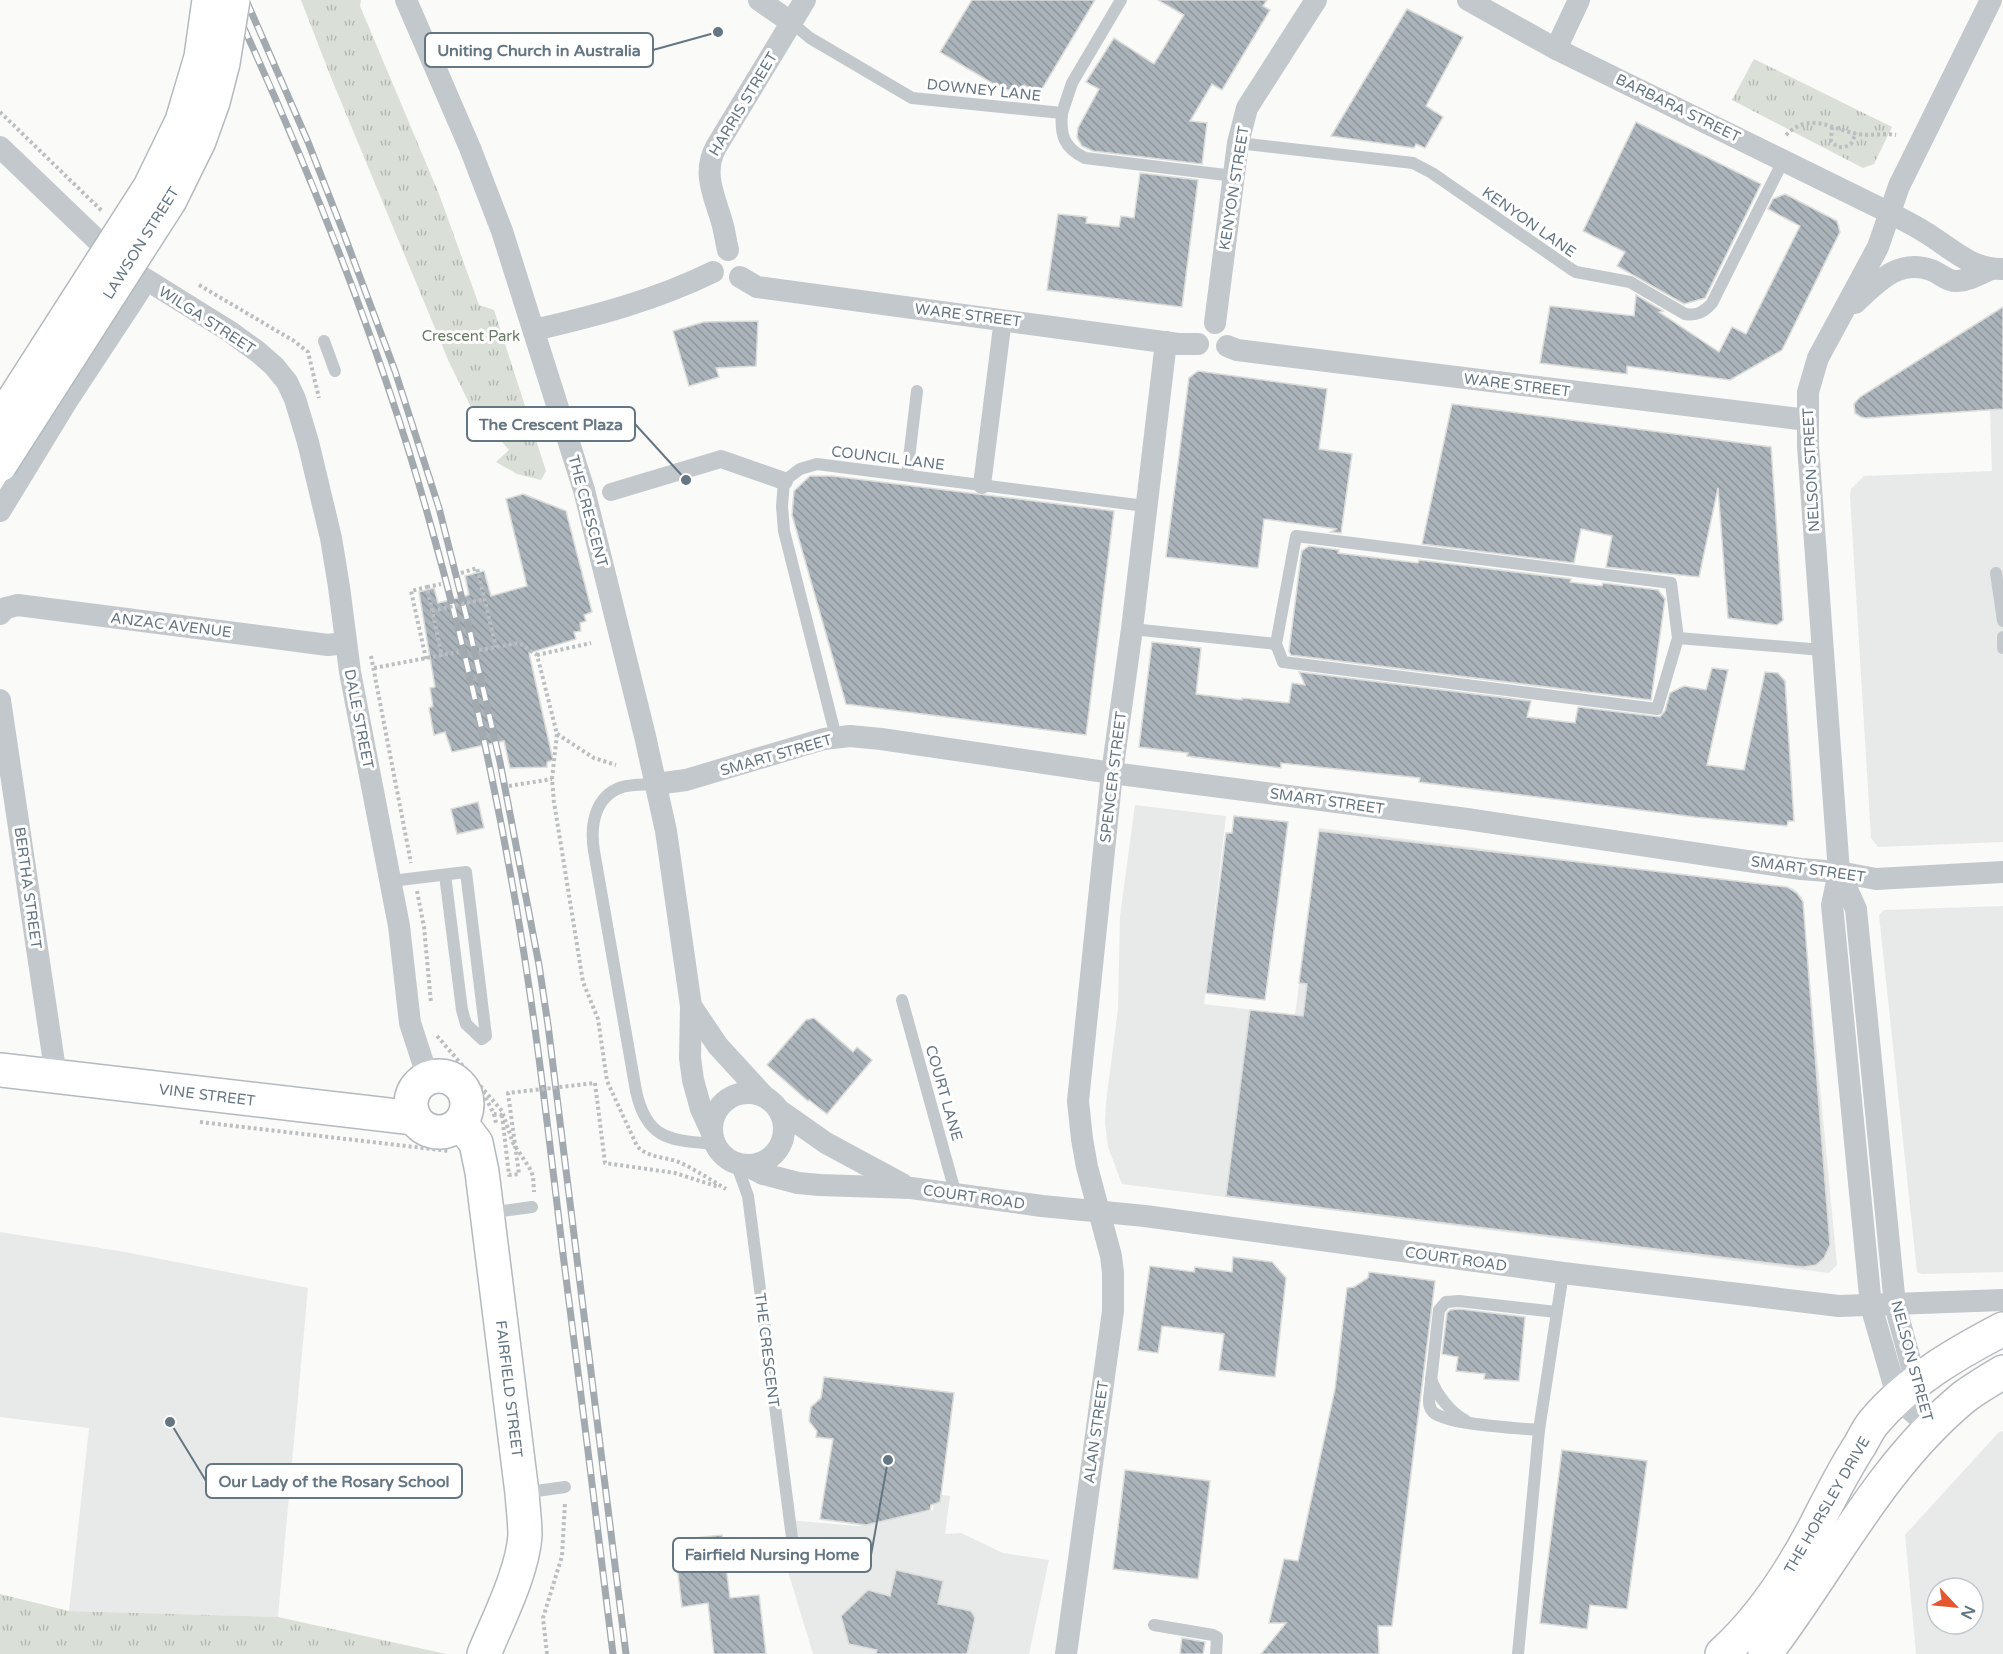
<svg xmlns="http://www.w3.org/2000/svg" width="2003" height="1654" font-family="'Varela Round',sans-serif">
<style>
.built{fill:#e8e9e9;fill-rule:evenodd}
.park{fill:url(#park-tufts)}
.building{fill:url(#building-back-hatch);stroke:#dcdcda;stroke-width:1.5}
.lines{fill:none;stroke-linecap:round;stroke-linejoin:round}
.secondary-casing{stroke:#b3babf;stroke-width:36}
.primary-casing{stroke:#b5babe;stroke-width:36}
.path{stroke:#bbbfc2;stroke-width:4;stroke-dasharray:3 3;stroke-linecap:butt}
.service{stroke:#c3c8cc;stroke-width:12}
.pedestrian{stroke:#c3c8cc;stroke-width:18}
.minor{stroke:#c3c8cc;stroke-width:22}
.secondary{stroke:#fff;stroke-width:33}
.primary{stroke:#fff;stroke-width:33}
.rail-casing{stroke:#a2aab0;stroke-width:7}
.rail{stroke:#fff;stroke-width:4.5;stroke-dasharray:14;stroke-linecap:butt}
.secondary-bridge-casing{stroke:#b3babf;stroke-width:36;stroke-linecap:butt}
.path-bridge{stroke:#bbbfc2;stroke-width:4;stroke-dasharray:3 3;stroke-linecap:butt}
.secondary-bridge{stroke:#fff;stroke-width:33}
.labels{text-anchor:middle;stroke-width:6;stroke-linejoin:round;paint-order:stroke}
.street-label{font-size:15px;fill:#657683;stroke:#fff}
.park-label{font-size:15px;fill:#687a64;stroke:#fff}
.leader{fill:none;stroke:#657683;stroke-width:2}
.callout-dot{fill:#657683;stroke:#fff;stroke-width:2}
.callout{fill:#fff;stroke:#657683;stroke-width:2}
.callout-label{font-size:16px;text-anchor:middle;font-weight:bold;fill:#657683}
</style>
<defs>
<pattern id="park-tufts" width="24" height="20" patternUnits="userSpaceOnUse" patternTransform="scale(1.5)"><rect width="24" height="20" fill="#dadfd7"/><path d="M3 7l-1-3M5 7V3M7 7l1-3M15 17l-1-3M17 17v-4M19 17l1-3" fill="none" stroke="#b4b9b4"/></pattern>
<pattern id="building-back-hatch" width="6" height="6" patternUnits="userSpaceOnUse" patternTransform="scale(1.5)"><rect width="6" height="6" fill="#aab3b9"/><path d="M-1 5l2 2M0 0l6 6M5-1l2 2" fill="none" stroke="#8e969c"/></pattern>
</defs>
<rect width="100%" height="100%" fill="#fafaf8"/>
<!-- built -->
<g class="built">
<polygon points="2003,409 2003,842 1878,847 1871,838 1850,496 1851,489 1864,476 1992,471 1990,410"/>
<polygon points="1135,805 1226,816 1204,1004 1295,1015 1319,828 1793,888 1802,897 1837,1265 1829,1273 1122,1184 1108,1147 1105,1123 1106,1102 1118,1009 1120,916"/>
<polygon points="2003,906 2003,1272 1922,1274 1917,1272 1879,915 1884,910"/>
<polygon points="0,1232 125,1252 308,1288 278,1617 69,1611 89,1428 0,1417"/>
<path d="M2003,1431V1654H1916L1905,1535L1999,1432ZM1937,1588H1973V1624H1937Z"/>
<polygon points="935,1494 950,1496 945,1534 961,1533 1003,1553 1049,1560 1029,1654 813,1654 787,1568 787,1520 858,1526 933,1510"/>
</g>
<!-- park -->
<g class="park">
<polygon points="301,0 361,0 360,6 439,194 479,305 494,310 546,471 541,480 517,474 496,462 509,450 470,405 449,362 332,80"/>
<polygon points="1754,59 1892,127 1874,164 1863,168 1732,100"/>
<polygon points="0,1594 69,1611 278,1617 446,1654 0,1654"/>
</g>
<!-- building -->
<g class="building">
<polygon points="972,0 1095,0 1039,94 1024,85 1018,95 1009,90 1002,89 940,52"/>
<polygon points="1158,0 1267,0 1263,6 1270,10 1222,90 1212,84 1190,121 1207,123 1202,164 1093,151 1082,146 1077,137 1078,128 1099,89 1086,82 1114,38 1154,64 1184,15"/>
<polygon points="1407,9 1463,37 1426,106 1443,117 1425,148 1416,144 1414,148 1331,136"/>
<polygon points="1636,122 1761,184 1705,298 1684,304 1617,266 1625,252 1583,231"/>
<polygon points="1140,173 1198,180 1182,307 1047,290 1058,214 1087,217 1086,223 1119,227 1121,216 1134,218"/>
<polygon points="1785,194 1837,221 1840,232 1782,350 1730,380 1627,366 1627,374 1540,363 1550,306 1634,316 1636,295 1663,311 1659,312 1719,352 1732,327 1746,334 1800,226 1768,209 1773,199"/>
<polygon points="2003,307 2003,409 1866,418 1861,417 1855,413 1854,404 1860,397"/>
<polygon points="758,321 756,366 716,368 719,377 689,386 673,331 704,322"/>
<polygon points="1198,371 1327,389 1319,449 1352,454 1341,533 1331,532 1336,529 1264,519 1258,568 1166,557 1189,378"/>
<polygon points="1452,404 1771,447 1783,620 1777,625 1728,618 1718,488 1699,577 1606,567 1612,536 1581,529 1574,563 1422,544"/>
<polygon points="810,476 832,476 1114,511 1086,735 846,704 792,515 794,491"/>
<polygon points="523,494 566,511 592,612 584,615 586,621 580,623 581,631 574,632 576,639 529,653 553,760 547,762 547,767 510,768 504,741 452,752 445,732 434,735 429,708 433,706 430,688 435,687 419,592 434,588 438,603 469,595 465,576 484,571 491,596 527,586 506,499"/>
<polygon points="1309,546 1339,550 1338,553 1418,563 1419,560 1571,579 1570,582 1602,586 1603,583 1658,590 1665,599 1651,700 1291,655 1289,651 1301,556 1302,551"/>
<polygon points="1152,642 1201,648 1196,694 1242,700 1242,698 1289,703 1292,683 1305,685 1299,672 1531,701 1527,717 1575,723 1578,707 1660,717 1665,711 1670,693 1684,686 1706,690 1712,668 1728,670 1707,765 1744,770 1765,672 1778,673 1785,681 1794,821 1788,821 1787,826 1695,817 1419,782 1420,778 1281,763 1281,768 1187,756 1188,753 1139,747"/>
<polygon points="478,802 484,828 457,834 451,809"/>
<polygon points="1234,816 1288,822 1265,1000 1206,993 1226,833 1232,833"/>
<polygon points="1319,831 1787,887 1797,893 1803,902 1830,1245 1824,1258 1816,1265 1803,1267 1226,1196 1250,1010 1303,1016 1307,984 1299,983"/>
<polygon points="814,1018 853,1052 857,1047 872,1060 827,1114 809,1100 808,1101 767,1065 806,1020"/>
<polygon points="1233,1257 1272,1262 1286,1278 1275,1377 1219,1370 1224,1334 1162,1326 1158,1353 1138,1350 1150,1266 1194,1272 1195,1267 1232,1272"/>
<polygon points="1369,1272 1435,1281 1392,1626 1378,1626 1379,1654 1261,1654 1286,1623 1269,1623 1284,1559 1298,1561 1335,1389 1347,1288 1354,1287 1368,1278"/>
<polygon points="1459,1309 1525,1317 1519,1381 1484,1379 1485,1374 1456,1371 1458,1357 1442,1354 1447,1313 1450,1310"/>
<polygon points="824,1377 954,1393 940,1502 931,1505 930,1510 866,1525 820,1519 833,1439 816,1437 817,1431 809,1421 811,1407 821,1398"/>
<polygon points="1562,1450 1647,1461 1627,1609 1590,1605 1587,1629 1540,1623"/>
<polygon points="1125,1470 1210,1481 1198,1579 1113,1569"/>
<polygon points="722,1535 730,1598 759,1595 766,1654 714,1654 708,1603 682,1607 674,1540"/>
<polygon points="896,1570 943,1581 938,1604 971,1611 975,1618 967,1654 876,1654 877,1650 849,1644 841,1616 868,1590 890,1596"/>
<polygon points="1182,1638 1205,1642 1203,1654 1180,1654"/>
</g>
<g class="lines">
<!-- secondary casing -->
<g class="secondary-casing">
<g id="secondary">
<polyline points="0,1070 414,1118"/>
<circle cx="439" cy="1104" r="28"/>
<path d="M461,1123L476,1143L482,1172L522,1493C523,1507 525,1522 525,1535C523,1571 498,1620 484,1654"/>
</g>
</g>
<!-- primary casing -->
<g class="primary-casing">
<g id="primary">
<path d="M1722,1654C1762,1618 1791,1573 1816,1525C1830,1498 1843,1471 1860,1445C1864,1438 1868,1429 1874,1422C1908,1381 1957,1353 2003,1329"/>
<path d="M1765,1654C1831,1568 1879,1467 1964,1397C1976,1388 1990,1380 2003,1372"/>
</g>
</g>
<!-- path -->
<g class="path">
<polyline points="0,112 103,212"/>
<path d="M1832,127L1831,141C1837,148 1843,149 1851,144L1856,133"/>
<path d="M1786,135C1810,111 1830,129 1858,134C1871,136 1883,133 1896,135"/>
<polyline points="199,285 294,341 308,352 319,398"/>
<polyline points="461,573 477,568 496,647"/>
<polyline points="427,587 441,584"/>
<path d="M479,650L519,643L537,655L557,734L552,779L554,802L583,982L598,1019L607,1081L637,1146C649,1159 666,1156 681,1163C696,1170 711,1180 726,1189"/>
<polyline points="537,655 591,643"/>
<polyline points="371,656 411,863"/>
<polyline points="426,659 411,591 427,587 442,656"/>
<polyline points="374,668 458,652"/>
<polyline points="557,734 594,758 616,765"/>
<polyline points="509,786 552,779"/>
<polyline points="417,891 424,927 431,1003"/>
<polyline points="437,1036 502,1111 513,1143 529,1167 533,1176 534,1192"/>
<polyline points="595,1083 605,1163 675,1173 719,1187"/>
<polyline points="480,1087 494,1114 502,1115"/>
<polyline points="494,1114 496,1123"/>
<polyline points="200,1122 449,1151"/>
<polyline points="547,1654 543,1618 562,1556 565,1502"/>
</g>
<!-- service -->
<g class="service">
<path d="M792,23L810,38L912,98L1062,113C1060,135 1064,148 1085,158L1234,176"/>
<polyline points="1062,113 1072,83 1121,0"/>
<path d="M1238,143L1413,163L1432,173L1571,269L1576,272L1630,282L1685,314C1697,316 1704,312 1712,303L1784,159"/>
<polyline points="324,341 335,371"/>
<polyline points="907,475 917,391"/>
<polygon points="1296,536 1671,583 1678,638 1657,709 1283,662 1276,644"/>
<polyline points="1996,573 2003,621"/>
<polyline points="1132,629 1276,644"/>
<polyline points="2003,637 2003,648"/>
<polyline points="1678,638 1822,650"/>
<polyline points="836,737 784,531 782,506 784,481 800,469 817,464 1145,506"/>
<path d="M656,784C645,785 633,784 622,787C594,796 590,827 594,851L636,1091C647,1141 671,1140 715,1144"/>
<polyline points="391,881 466,872 486,1036 482,1039 466,1024 462,1010 445,875"/>
<polyline points="902,1000 956,1195"/>
<polyline points="736,1163 748,1196 792,1538"/>
<polyline points="487,1213 532,1207"/>
<path d="M1431,1379C1436,1394 1451,1413 1465,1420"/>
<path d="M1539,1430C1517,1428 1447,1425 1433,1412C1429,1408 1429,1404 1429,1399L1439,1310L1446,1302L1459,1301L1556,1312"/>
<polyline points="522,1493 565,1487"/>
<polyline points="1154,1625 1213,1635 1217,1637 1216,1654"/>
<polyline points="1518,1654 1539,1430 1563,1273"/>
</g>
<!-- pedestrian -->
<g class="pedestrian">
<polyline points="982,485 1003,319"/>
<polyline points="611,492 721,459 784,481"/>
</g>
<!-- minor -->
<g class="minor">
<polyline points="406,0 470,148 502,231 584,490 645,736 666,831 691,1006 690,1058 693,1080 701,1109 712,1133"/>
<polyline points="759,0 792,23"/>
<path d="M1468,0L1556,49L1890,213C1901,219 1912,224 1923,231C1949,246 1970,270 2003,269"/>
<polyline points="1556,49 1579,0"/>
<polyline points="0,147 100,243"/>
<path d="M728,250C726,242 725,234 723,226C716,199 701,174 716,147L805,0"/>
<polyline points="139,275 229,331 258,352 274,366 287,382 295,399 308,442 331,538 339,587 350,672 399,926 410,1023 428,1078"/>
<polyline points="740,277 757,287 1178,344 1198,344"/>
<path d="M1855,303C1877,283 1898,258 1931,270C1940,273 1946,281 1956,281C1968,281 1980,274 1991,269"/>
<polyline points="1215,323 1238,143 1247,108 1316,0"/>
<path d="M534,330C595,316 656,300 713,272"/>
<polyline points="1227,346 1237,350 1807,420"/>
<polyline points="0,511 67,401 146,281"/>
<polyline points="0,614 6,608 18,605 328,645 345,643"/>
<polyline points="0,700 56,1076"/>
<polyline points="656,784 686,780 824,739 850,736 881,739 1112,773 1467,819 1801,869 1839,872 1876,879 2003,872"/>
<polyline points="1839,872 1856,909 1895,1305 1919,1393"/>
<polyline points="691,1006 718,1046 763,1095"/>
<circle cx="748" cy="1129" r="36"/>
<polyline points="779,1110 826,1143 902,1184"/>
<polyline points="746,1165 763,1174 798,1183 820,1185 911,1188 1042,1206 1145,1216 1563,1273 1839,1306 2003,1300"/>
<polyline points="1931,1428 1898,1399 1871,1306 1832,905 1839,872 1808,446 1808,392 1818,358 1878,247 1899,186 1991,0"/>
<polyline points="1066,1654 1113,1311 1113,1273 1111,1256 1087,1167 1082,1139 1078,1101 1112,773 1132,629 1166,342"/>
</g>
<!-- secondary -->
<use href="#secondary" class="secondary"/>
<!-- primary -->
<use href="#primary" class="primary"/>
<!-- rail casing -->
<g class="rail-casing">
<g id="rail">
<path d="M231,0C308,166 377,336 427,512C464,641 493,773 516,905C536,1021 549,1138 563,1254C580,1387 597,1521 613,1654"/>
<polyline points="246,0 308,142 342,229 395,371 439,508 466,615 500,762 539,965 548,1025 626,1654"/>
</g>
</g>
<!-- rail -->
<use href="#rail" class="rail"/>
<!-- secondary-bridge casing -->
<g class="secondary-bridge-casing">
<g id="secondary-bridge">
<polyline points="0,421 150,187 182,121 201,57 209,0"/>
<polyline points="0,465 170,200 199,141 213,102 223,63 233,0"/>
</g>
</g>
<!-- path-bridge -->
<g class="path-bridge">
<polyline points="432,611 485,599"/>
<polyline points="502,1115 509,1175 519,1174 508,1093 595,1083"/>
</g>
<!-- secondary-bridge -->
<use href="#secondary-bridge" class="secondary-bridge"/>
</g>
<g class="labels">
<!-- street labels -->
<g class="street-label">
<text transform="translate(984 90) rotate(6)" y="5">DOWNEY LANE</text>
<text transform="translate(743 104) rotate(-59)" y="5">HARRIS STREET</text>
<text transform="translate(1678 108) rotate(26)" y="5">BARBARA STREET</text>
<text transform="translate(1234 188) rotate(-81)" y="5">KENYON STREET</text>
<text transform="translate(1529 222) rotate(35)" y="5">KENYON LANE</text>
<text transform="translate(141 243) rotate(-58)" y="5">LAWSON STREET</text>
<text transform="translate(968 315) rotate(7)" y="5">WARE STREET</text>
<text transform="translate(207 320) rotate(33)" y="5">WILGA STREET</text>
<text transform="translate(1517 385) rotate(7)" y="5">WARE STREET</text>
<text transform="translate(888 458) rotate(7)" y="5">COUNCIL LANE</text>
<text transform="translate(1811 470) rotate(-93)" y="5">NELSON STREET</text>
<text transform="translate(588 511) rotate(75)" y="5">THE CRESCENT</text>
<text transform="translate(171 625) rotate(7)" y="5">ANZAC AVENUE</text>
<text transform="translate(359 719) rotate(79)" y="5">DALE STREET</text>
<text transform="translate(776 755) rotate(-16)" y="5">SMART STREET</text>
<text transform="translate(1113 777) rotate(-83)" y="5">SPENCER STREET</text>
<text transform="translate(1327 801) rotate(8)" y="5">SMART STREET</text>
<text transform="translate(1808 869) rotate(8)" y="5">SMART STREET</text>
<text transform="translate(28 888) rotate(82)" y="5">BERTHA STREET</text>
<text transform="translate(944 1093) rotate(74)" y="5">COURT LANE</text>
<text transform="translate(207 1095) rotate(7)" y="5">VINE STREET</text>
<text transform="translate(974 1197) rotate(8)" y="5">COURT ROAD</text>
<text transform="translate(1456 1259) rotate(8)" y="5">COURT ROAD</text>
<text transform="translate(767 1350) rotate(83)" y="5">THE CRESCENT</text>
<text transform="translate(1912 1361) rotate(75)" y="5">NELSON STREET</text>
<text transform="translate(509 1389) rotate(83)" y="5">FAIRFIELD STREET</text>
<text transform="translate(1096 1432) rotate(-82)" y="5">ALAN STREET</text>
<text transform="translate(1827 1505) rotate(-60)" y="5">THE HORSLEY DRIVE</text>
</g>
<!-- park labels -->
<g class="park-label">
<text x="471" y="341">Crescent Park</text>
</g>
</g>
<!-- callouts -->
<path class="leader" d="M718 32L653 50M686 480L635 424M170 1422L206 1481M888 1460L871 1555"/>
<g class="callout-dot">
<circle cx="718" cy="32" r="6"/>
<circle cx="686" cy="480" r="6"/>
<circle cx="170" cy="1422" r="6"/>
<circle cx="888" cy="1460" r="6"/>
</g>
<g class="callout">
<rect x="425" y="33" width="228" height="34" rx="6"/>
<rect x="467" y="407" width="168" height="34" rx="6"/>
<rect x="206" y="1464" width="256" height="34" rx="6"/>
<rect x="673" y="1538" width="198" height="34" rx="6"/>
</g>
<g class="callout-label">
<text x="539" y="56">Uniting Church in Australia</text>
<text x="551" y="430">The Crescent Plaza</text>
<text x="334" y="1487">Our Lady of the Rosary School</text>
<text x="772" y="1560">Fairfield Nursing Home</text>
</g>
<!-- north arrow -->
<g transform="translate(1955 1606) rotate(116)"><circle r="28" fill="#ffffff" stroke="#c1c8cd" stroke-width="1.5"/>
<path d="M0-4.5L10 22L0 15L-10 22Z" fill="#e4572e"/>
<text y="-9" font-size="16" font-weight="bold" text-anchor="middle" fill="#657683">N</text>
</g>
</svg>
